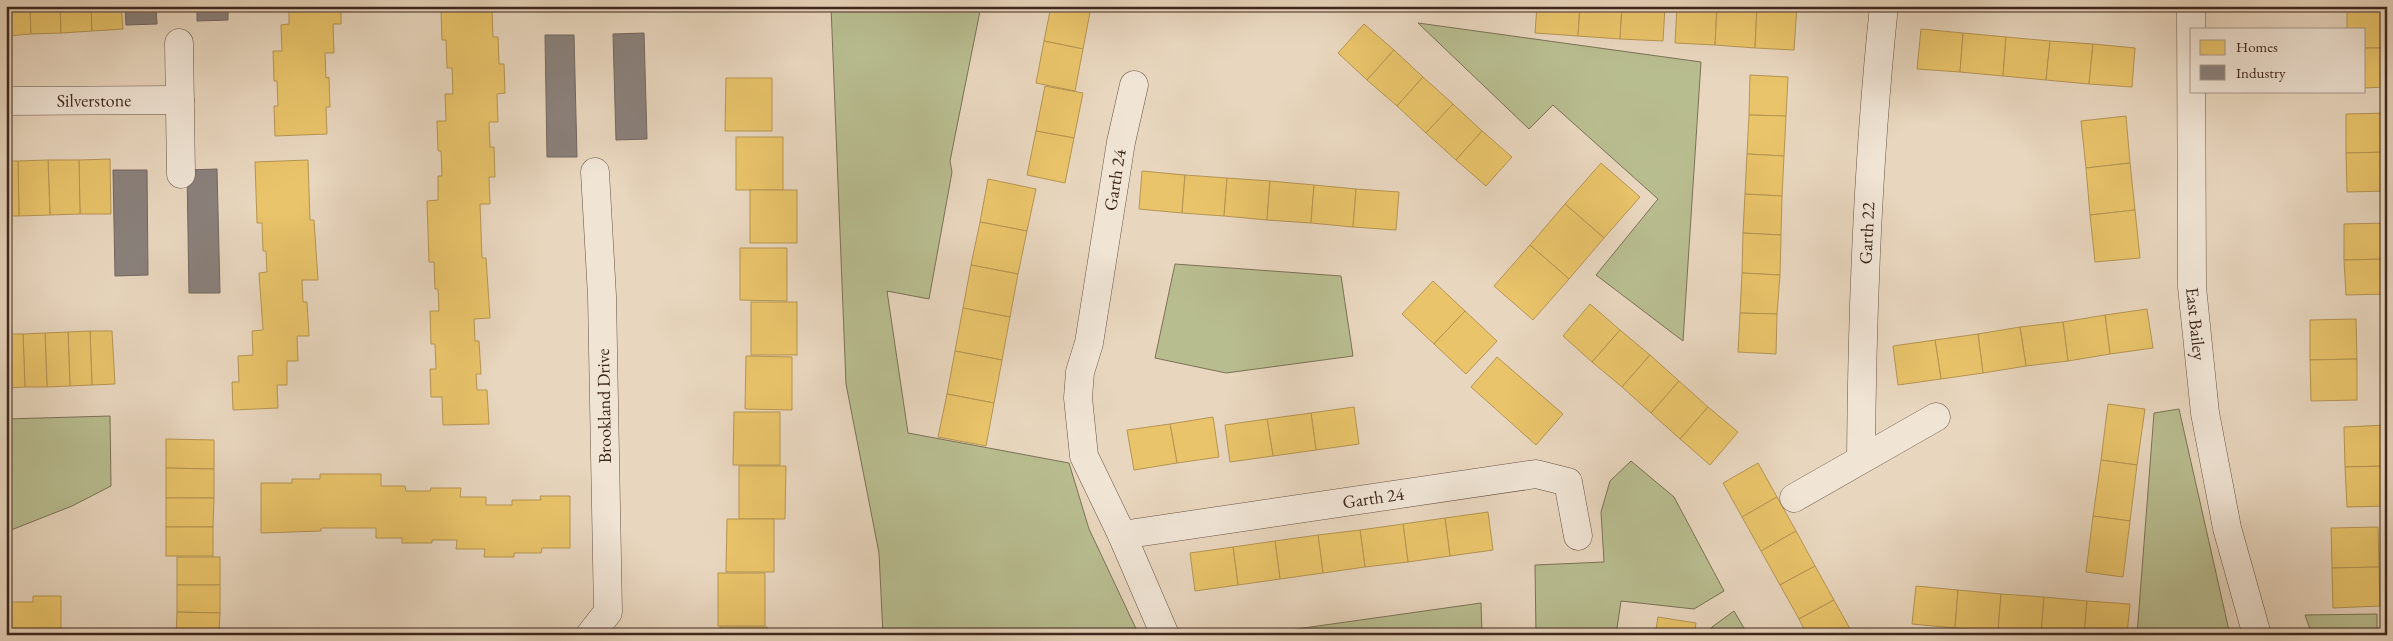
<svg xmlns="http://www.w3.org/2000/svg" width="2393" height="641" font-family="'EB Garamond',serif">
<style>
.green{fill:#b8bd90;stroke:#7b7256}
.homes{fill:#e9c46a;stroke:#b69553}
.industry{fill:#8a817c;stroke:#73665f}
.lines{fill:none;stroke-linecap:round;stroke-linejoin:round}
.minor-casing{stroke:#685344;stroke-width:29}
.tertiary-casing{stroke:#685344;stroke-width:29}
.minor{stroke:#f0e4d5;stroke-width:28}
.tertiary{stroke:#f0e4d5;stroke-width:28}
.labels{text-anchor:middle;stroke-width:5;stroke-linejoin:round;paint-order:stroke}
.street-label{font-size:18px;fill:#3e271c;stroke:#f0e4d5}
</style>
<rect width="100%" height="100%" fill="#e8d6be"/>
<filter id="stains"><feTurbulence type="fractalNoise" baseFrequency=".004" numOctaves="4"/><feColorMatrix values="0 0 0 0 .2 0 0 0 0 .09 0 0 0 0 .02 0 0 0 .5 -.17"/></filter>
<radialGradient id="worn" r=".72"><stop offset=".6" stop-color="#630" stop-opacity="0"/><stop offset="1" stop-color="#630" stop-opacity=".3"/></radialGradient>
<!-- green -->
<g class="green">
<polygon points="391,6 635,6 537,9 392,8"/>
<polygon points="831,6 981,6 950,161 952,172 929,299 887,291 908,433 1069,463 1089,529 1139,635 883,635 879,553 846,384"/>
<polygon points="1418,23 1701,62 1683,341 1596,275 1658,199 1553,105 1529,129"/>
<polygon points="1175,264 1341,276 1353,356 1226,373 1155,358"/>
<polygon points="2179,409 2230,635 2137,635 2154,413"/>
<polygon points="110,416 111,486 72,506 6,532 6,419"/>
<polygon points="1631,461 1674,497 1724,591 1694,609 1621,601 1616,635 1536,635 1535,565 1604,562 1601,512 1610,481"/>
<polygon points="1481,603 1482,635 1254,635"/>
<polygon points="1734,611 1748,635 1711,635 1712,627"/>
<polygon points="2377,614 2377,635 2312,635 2305,615"/>
</g>
<!-- homes -->
<g class="homes">
<polygon points="6,6 30,6 31,34 6,36"/>
<polygon points="30,6 60,6 61,33 31,34"/>
<polygon points="60,6 91,6 92,31 61,33"/>
<polygon points="91,6 121,6 123,29 92,31"/>
<polygon points="289,6 341,6 341,24 333,24 334,53 325,53 326,78 329,77 330,107 326,107 327,134 275,136 274,106 278,106 277,81 274,81 273,51 282,51 281,25 289,24"/>
<polygon points="1051,6 1091,7 1083,49 1044,41"/>
<polygon points="1537,6 1580,6 1578,36 1535,33"/>
<polygon points="1580,6 1622,6 1620,39 1578,36"/>
<polygon points="1622,6 1665,6 1663,41 1620,39"/>
<polygon points="1677,6 1717,6 1715,45 1675,43"/>
<polygon points="1717,6 1757,6 1755,48 1715,45"/>
<polygon points="1757,6 1797,6 1794,50 1755,48"/>
<polygon points="2387,8 2387,48 2364,48 2364,29 2347,29 2347,9"/>
<polygon points="492,9 493,37 498,37 499,64 504,64 505,93 497,94 498,122 489,122 490,147 494,147 495,177 489,177 490,204 480,204 482,258 486,258 490,318 474,319 475,341 479,341 481,374 476,374 477,390 487,390 489,424 443,425 442,397 431,397 430,369 436,369 435,344 431,344 430,311 439,311 438,289 435,289 434,262 429,262 427,201 438,200 438,176 442,176 441,151 438,151 437,121 446,121 445,94 453,94 452,68 447,68 446,40 442,40 441,10"/>
<polygon points="1364,24 1394,50 1367,80 1338,53"/>
<polygon points="1921,29 1963,33 1960,72 1917,69"/>
<polygon points="1963,33 2006,37 2003,76 1960,72"/>
<polygon points="2006,37 2050,41 2046,80 2003,76"/>
<polygon points="1044,41 1083,49 1075,91 1036,83"/>
<polygon points="2050,41 2093,44 2089,84 2046,80"/>
<polygon points="2093,44 2135,48 2132,87 2089,84"/>
<polygon points="2364,48 2387,48 2387,87 2364,88"/>
<polygon points="1394,50 1423,77 1397,106 1367,80"/>
<polygon points="1750,75 1788,77 1786,116 1749,115"/>
<polygon points="1423,77 1453,104 1426,133 1397,106"/>
<polygon points="726,78 772,78 772,131 725,131"/>
<polygon points="1045,86 1083,93 1074,138 1036,131"/>
<polygon points="1453,104 1482,131 1456,160 1426,133"/>
<polygon points="2387,113 2387,152 2346,153 2346,114"/>
<polygon points="1749,115 1786,116 1784,156 1747,154"/>
<polygon points="2126,116 2130,163 2086,168 2081,121"/>
<polygon points="1036,131 1074,138 1065,183 1027,175"/>
<polygon points="1482,131 1512,157 1486,186 1456,160"/>
<rect x="736" y="137" width="47" height="53"/>
<polygon points="2387,152 2387,191 2347,192 2346,153"/>
<polygon points="1747,154 1784,156 1782,196 1745,194"/>
<polygon points="110,159 111,214 80,214 79,160"/>
<polygon points="48,160 79,160 80,214 50,215"/>
<polygon points="48,160 50,215 19,216 18,161"/>
<polygon points="308,160 310,220 314,220 318,280 302,280 303,302 307,302 309,336 297,336 298,361 287,361 287,385 277,385 278,408 233,410 232,382 239,382 238,356 253,355 252,331 263,330 259,273 267,272 266,251 263,251 262,223 257,223 255,162"/>
<polygon points="6,161 18,161 19,216 6,216"/>
<polygon points="1601,163 1640,197 1604,238 1565,204"/>
<polygon points="2130,163 2135,210 2090,215 2086,168"/>
<polygon points="1142,171 1185,175 1182,213 1139,209"/>
<polygon points="1185,175 1227,178 1224,216 1182,213"/>
<polygon points="1227,178 1270,181 1267,220 1224,216"/>
<polygon points="988,179 1036,189 1027,231 980,222"/>
<polygon points="1270,181 1314,185 1311,223 1267,220"/>
<polygon points="1314,185 1356,189 1353,227 1311,223"/>
<polygon points="1356,189 1399,192 1396,230 1353,227"/>
<rect x="750" y="190" width="47" height="53"/>
<polygon points="1745,194 1782,196 1781,235 1743,233"/>
<polygon points="1565,204 1604,238 1569,279 1530,245"/>
<polygon points="2135,210 2140,258 2095,262 2090,215"/>
<polygon points="980,222 1027,231 1018,274 971,265"/>
<polygon points="2387,223 2387,259 2344,260 2344,224"/>
<polygon points="1743,233 1781,235 1780,275 1742,273"/>
<polygon points="1530,245 1569,279 1533,320 1494,286"/>
<polygon points="740,248 787,248 787,301 740,300"/>
<polygon points="2387,259 2387,294 2346,295 2344,260"/>
<polygon points="971,265 1018,274 1010,317 963,308"/>
<polygon points="1742,273 1780,275 1777,314 1740,313"/>
<polygon points="1433,281 1465,311 1434,344 1402,314"/>
<rect x="751" y="302" width="46" height="53"/>
<polygon points="1590,304 1620,330 1592,362 1563,336"/>
<polygon points="963,308 1010,317 1002,360 955,351"/>
<polygon points="2147,309 2153,348 2110,354 2105,315"/>
<polygon points="1465,311 1497,341 1466,374 1434,344"/>
<polygon points="1740,313 1777,314 1776,354 1738,352"/>
<polygon points="2105,315 2110,354 2068,361 2063,322"/>
<polygon points="2356,319 2357,359 2310,360 2310,320"/>
<polygon points="2063,322 2068,361 2026,366 2020,327"/>
<polygon points="2020,327 2026,366 1983,373 1978,334"/>
<polygon points="1620,330 1650,355 1622,387 1592,362"/>
<polygon points="90,331 112,331 115,384 92,385"/>
<polygon points="90,331 92,385 70,386 68,332"/>
<polygon points="68,332 70,386 47,387 45,333"/>
<polygon points="45,333 47,387 25,387 23,334"/>
<polygon points="6,334 23,334 25,387 6,388"/>
<polygon points="1978,334 1983,373 1941,379 1935,340"/>
<polygon points="1935,340 1941,379 1898,385 1893,346"/>
<polygon points="955,351 1002,360 994,403 947,394"/>
<polygon points="1650,355 1679,381 1651,413 1622,387"/>
<polygon points="746,356 792,357 792,410 745,409"/>
<polygon points="1497,357 1563,414 1536,445 1471,387"/>
<polygon points="2357,359 2357,400 2311,401 2310,360"/>
<polygon points="1679,381 1708,407 1680,439 1651,413"/>
<polygon points="947,394 994,403 986,446 938,437"/>
<polygon points="2108,404 2145,409 2137,465 2101,460"/>
<polygon points="1354,407 1359,444 1316,450 1311,413"/>
<polygon points="1708,407 1738,432 1710,465 1680,439"/>
<polygon points="734,412 780,412 780,465 733,465"/>
<polygon points="1311,413 1316,450 1273,456 1267,419"/>
<polygon points="1213,417 1219,457 1177,463 1170,424"/>
<polygon points="1267,419 1273,456 1230,462 1225,425"/>
<polygon points="1170,424 1177,463 1134,470 1127,430"/>
<polygon points="2387,425 2387,466 2345,467 2344,427"/>
<polygon points="166,439 214,440 214,469 166,468"/>
<polygon points="2101,460 2137,465 2130,521 2093,516"/>
<polygon points="1758,463 1777,497 1742,517 1723,483"/>
<polygon points="739,466 786,466 785,519 739,519"/>
<polygon points="2387,466 2387,506 2347,507 2345,467"/>
<polygon points="166,468 214,469 214,498 166,498"/>
<polygon points="320,474 381,474 381,486 405,486 406,491 430,491 431,488 461,488 460,497 486,497 486,505 512,505 512,500 541,500 540,496 570,496 570,548 542,548 541,553 514,553 514,557 484,557 485,549 456,549 457,540 432,540 432,543 402,543 402,538 376,538 376,528 321,528 321,531 261,533 261,483 292,483 292,479 320,479"/>
<polygon points="1777,497 1796,531 1761,551 1742,517"/>
<polygon points="166,498 214,498 213,527 166,527"/>
<polygon points="1488,512 1493,550 1450,556 1445,518"/>
<polygon points="2093,516 2130,521 2123,577 2086,572"/>
<polygon points="1445,518 1450,556 1408,562 1403,524"/>
<polygon points="727,519 774,519 774,572 726,572"/>
<polygon points="1403,524 1408,562 1365,567 1360,530"/>
<rect x="166" y="527" width="47" height="29"/>
<polygon points="2378,527 2379,567 2332,568 2331,528"/>
<polygon points="1360,530 1365,567 1323,573 1318,535"/>
<polygon points="1796,531 1815,566 1780,585 1761,551"/>
<polygon points="1318,535 1323,573 1280,579 1275,541"/>
<polygon points="1275,541 1280,579 1238,585 1233,547"/>
<polygon points="1233,547 1238,585 1195,591 1190,553"/>
<rect x="177" y="557" width="43" height="28"/>
<polygon points="1815,566 1834,600 1799,619 1780,585"/>
<polygon points="2379,567 2380,606 2333,608 2332,568"/>
<rect x="718" y="573" width="47" height="53"/>
<polygon points="177,585 220,585 220,613 177,612"/>
<polygon points="1916,586 1958,590 1955,628 1912,624"/>
<polygon points="1958,590 2001,594 1998,631 1955,628"/>
<polygon points="2001,594 2044,597 2041,635 1998,631"/>
<polygon points="33,596 61,596 61,635 6,635 6,602 33,602"/>
<polygon points="2044,597 2087,601 2084,635 2041,635"/>
<polygon points="1834,600 1853,634 1807,635 1799,619"/>
<polygon points="2087,601 2130,604 2127,635 2084,635"/>
<polygon points="177,612 220,613 219,635 176,635"/>
<polygon points="1658,617 1696,623 1694,635 1655,635"/>
<rect x="720" y="627" width="47" height="8"/>
</g>
<!-- industry -->
<g class="industry">
<polygon points="125,6 156,6 157,24 126,25"/>
<polygon points="197,6 228,6 228,20 197,21"/>
<polygon points="644,33 647,139 616,140 613,34"/>
<polygon points="545,35 574,35 577,157 547,157"/>
<polygon points="217,169 220,293 189,293 187,170"/>
<polygon points="113,170 147,170 148,275 115,276"/>
</g>
<g class="lines">
<!-- minor casing -->
<g class="minor-casing">
<g id="minor">
<polyline points="179,43 181,174"/>
<polyline points="1134,85 1121,142 1089,343 1080,372 1078,398 1084,456 1122,535 1165,635"/>
<path id="s1" d="M6,101L180,100"/>
<path id="s2" d="M1861,459C1862,308 1868,157 1884,6"/>
<polyline points="1794,498 1936,417"/>
<path id="s3" d="M1122,535L1536,474L1568,482L1578,536"/>
<polyline points="590,635 608,612 602,296 595,172"/>
</g>
</g>
<!-- tertiary casing -->
<g class="tertiary-casing">
<g id="tertiary">
<path id="s4" d="M2191,6L2192,287L2205,413L2227,528L2257,635"/>
</g>
</g>
<!-- minor -->
<use href="#minor" class="minor"/>
<!-- tertiary -->
<use href="#tertiary" class="tertiary"/>
</g>
<g class="labels">
<!-- street labels -->
<g class="street-label">
<text dy="6" stroke="none"><textPath href="#s1" startOffset="88">Silverstone</textPath></text>
<text transform="translate(1115 180) rotate(-81)" y="6">Garth 24</text>
<text dy="6" stroke="none"><textPath href="#s2" startOffset="226">Garth 22</textPath></text>
<text dy="6" stroke="none"><textPath href="#s4" startOffset="318">East Bailey</textPath></text>
<text transform="translate(604 406) rotate(-91)" y="6">Brookland Drive</text>
<text dy="6" stroke="none"><textPath href="#s3" startOffset="254">Garth 24</textPath></text>
</g>
</g>
<!-- margin -->
<rect width="2393" height="641" fill="none" stroke="#e8d6be" stroke-width="25"/>
<rect x="8" y="8" width="2378" height="626" fill="none" stroke="#3e271c" stroke-width="2.5"/>
<rect x="12" y="12" width="2368" height="616" fill="none" stroke="#3e271c"/>
<!-- legend -->
<rect x="2190" y="28" width="175" height="65" fill="#f0e4d5" stroke="#a9988b"/>
<rect x="2200" y="40" width="25" height="15" fill="#e9c46a" stroke="#a9988b"/>
<text x="2236" y="52" font-size="15" fill="#3e271c">Homes</text>
<rect x="2200" y="65" width="25" height="15" fill="#8a817c" stroke="#a9988b"/>
<text x="2236" y="78" font-size="15" fill="#3e271c">Industry</text>
<rect width="100%" height="100%" filter="url(#stains)"/>
<rect width="100%" height="100%" fill="url(#worn)"/>
</svg>
